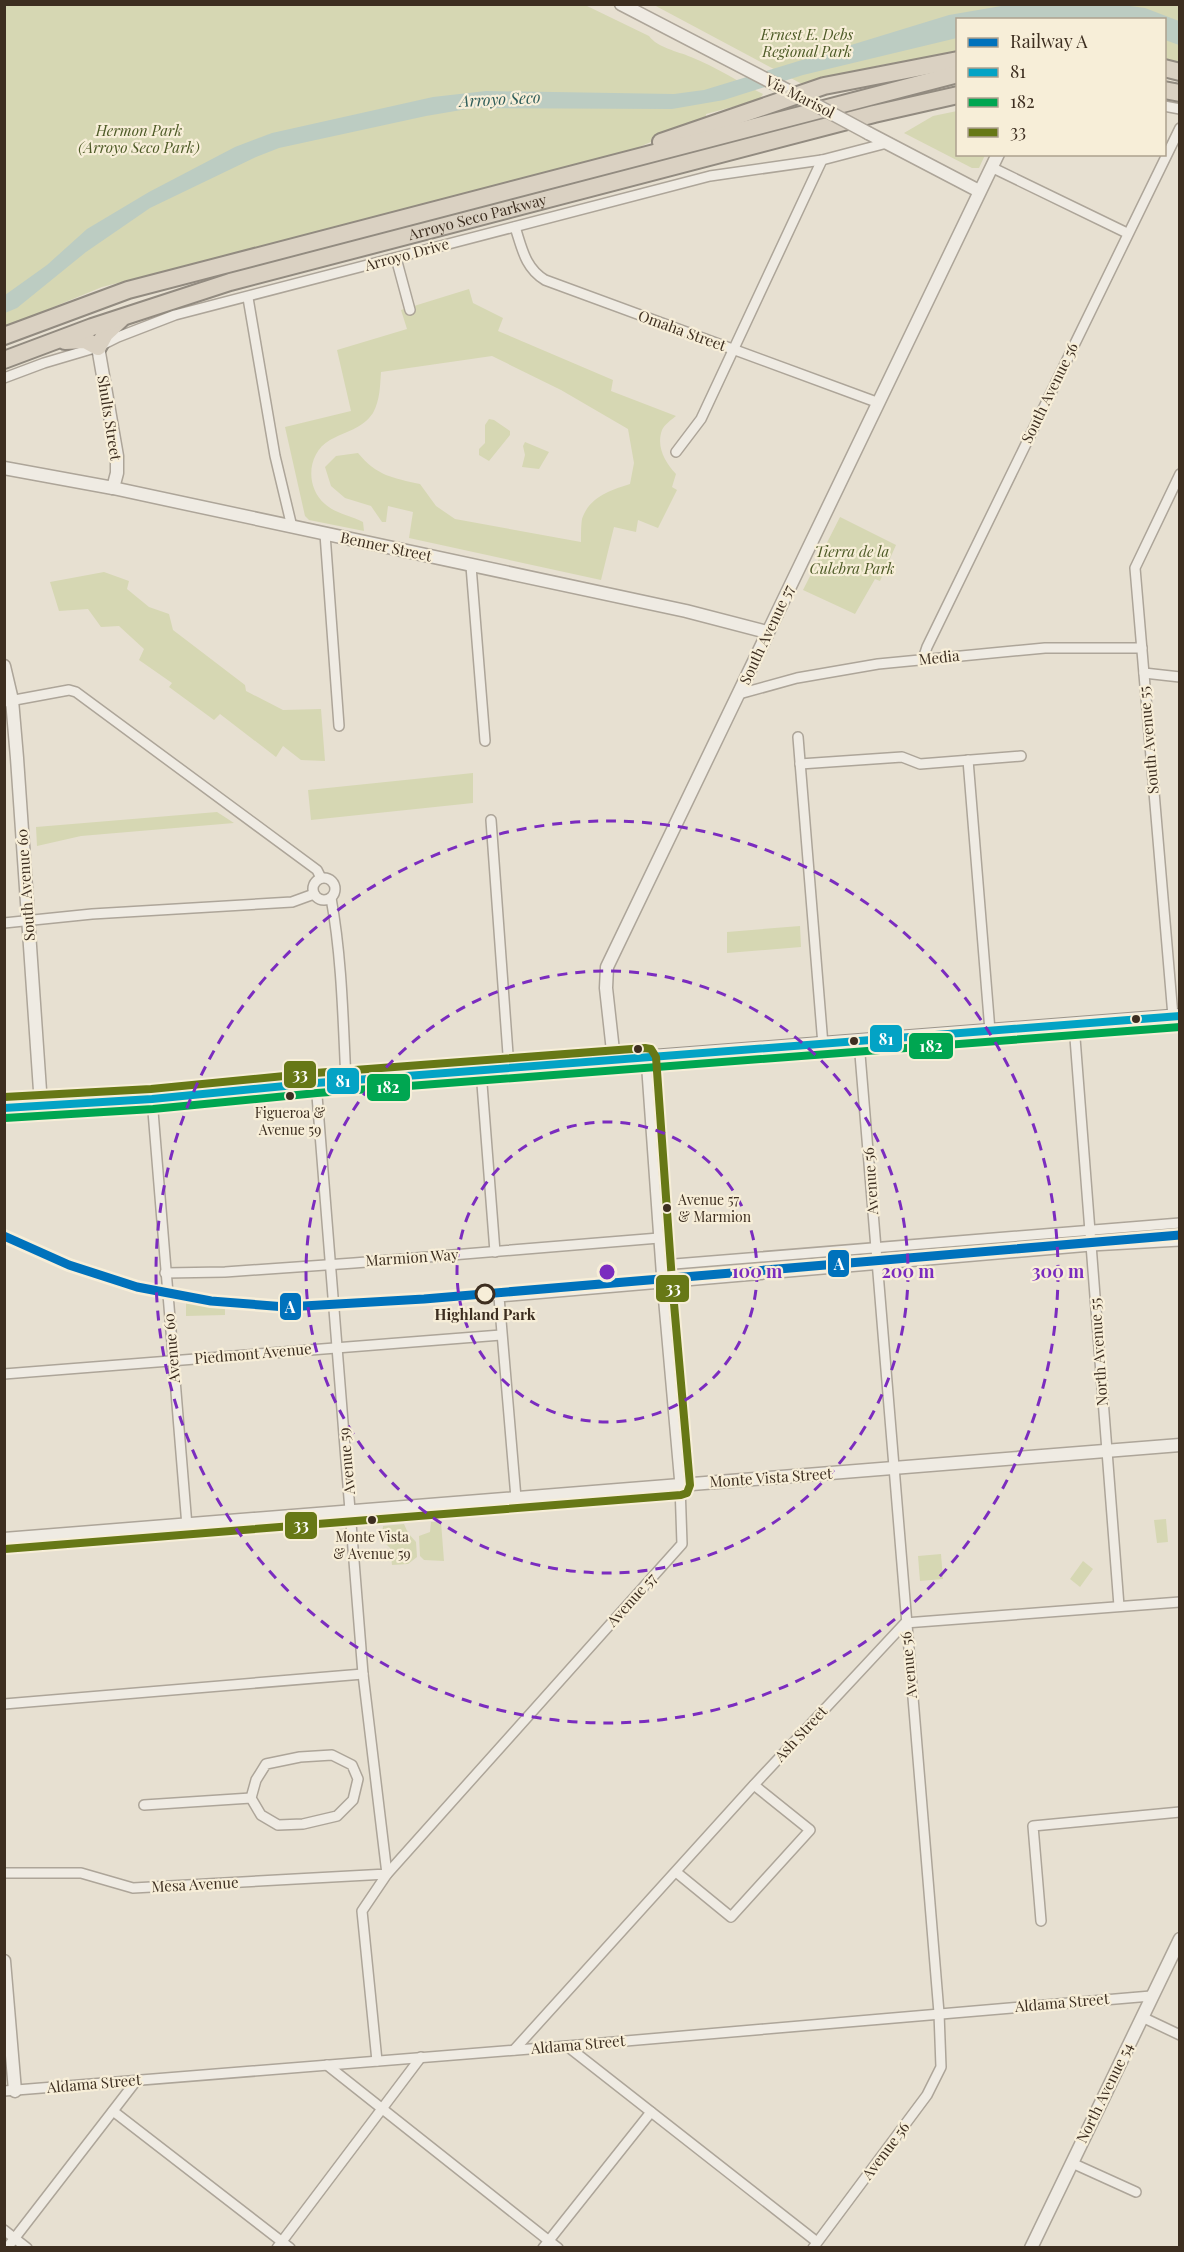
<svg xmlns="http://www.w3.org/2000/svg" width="1184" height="2252" font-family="'Playfair Display',serif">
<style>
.green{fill:#d6d7b3}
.water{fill:#bcccc2}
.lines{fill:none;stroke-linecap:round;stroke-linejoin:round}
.minor-casing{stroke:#ada599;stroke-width:12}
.tertiary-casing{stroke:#ada599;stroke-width:15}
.secondary-casing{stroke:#9c958a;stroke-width:16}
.motorway-casing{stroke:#928b80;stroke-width:20}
.minor{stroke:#efebe3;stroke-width:9}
.tertiary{stroke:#efebe3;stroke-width:12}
.secondary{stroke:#efebe3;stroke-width:14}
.motorway{stroke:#dad1c2;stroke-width:16}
.tertiary-bridge-casing{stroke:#ada599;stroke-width:15;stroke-linecap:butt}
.tertiary-bridge{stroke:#efebe3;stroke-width:12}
.bus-1-casing{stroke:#f7eed8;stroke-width:12}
.bus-2-casing{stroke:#f7eed8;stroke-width:12}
.bus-3-casing{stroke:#f7eed8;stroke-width:12}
.bus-1{stroke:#03a3c5;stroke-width:8}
.bus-2{stroke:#00a651;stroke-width:8}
.bus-3{stroke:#677816;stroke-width:8}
.rail-1-casing{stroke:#f7eed8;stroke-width:14}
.rail-1{stroke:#0072bc;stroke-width:9}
.ring{fill:none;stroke:#7b2cbf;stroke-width:3;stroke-dasharray:10 8}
.bus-dot{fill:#3d2e20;stroke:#f7eed8;stroke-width:2}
.stop-dot{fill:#f7eed8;stroke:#3d2e20;stroke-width:3}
.labels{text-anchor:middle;stroke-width:4.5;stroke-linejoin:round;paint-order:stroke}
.bus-label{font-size:14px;fill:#3d2e20;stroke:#f7eed8}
.park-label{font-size:15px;font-style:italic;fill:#4d5a26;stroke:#f7eed8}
.street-label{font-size:15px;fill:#3d2e20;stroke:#f7eed8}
.stop-label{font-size:15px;font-weight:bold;fill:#3d2e20;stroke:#f7eed8}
.water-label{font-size:16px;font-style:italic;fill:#2f5d5a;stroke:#f7eed8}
.centre{fill:#7b2cbf;stroke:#f7eed8;stroke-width:3}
.ring-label{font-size:18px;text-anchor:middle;font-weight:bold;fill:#7b2cbf;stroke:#f7eed8;stroke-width:4.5;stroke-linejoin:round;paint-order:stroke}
.line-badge{stroke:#f7eed8;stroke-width:2}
.badge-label{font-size:16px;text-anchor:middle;font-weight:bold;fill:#fff}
</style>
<rect width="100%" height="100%" fill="#e7e0d1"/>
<!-- green -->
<g class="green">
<path d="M5,5H585L649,36C658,48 677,51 691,57C716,67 739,82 763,94L759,100L706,114V119L615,157L102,287L5,327Z"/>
<polygon points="654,5 1179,5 1179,63 1165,61 1164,20 958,20 957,52 881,65 802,84"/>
<polygon points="957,111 958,154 985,155 979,168 972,168 904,133 933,116"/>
<path d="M469,289L473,303L503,318L498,331L613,380L611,391L676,416C671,420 664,425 662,430C656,447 665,462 676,474L672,487L677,490L658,528L638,520L636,532L614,527L601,580L409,538L413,512L388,506L386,522H382L371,506L345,498L331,486L325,467L336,456L358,453C377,476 393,478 420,484L436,506L455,519L581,542C581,535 581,525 582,519C589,497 611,490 630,484L634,463L628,429L561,390L492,356L381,372C380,386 380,400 373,413C362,429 346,431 330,440C307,453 305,487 325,504C336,514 350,515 363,522L364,531L309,520L305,516L285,427L351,411L337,350L407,329L401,310Z"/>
<polygon points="489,419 494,420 510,431 510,435 489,461 479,455 479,449 485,443 485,425"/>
<polygon points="525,442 549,452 539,469 522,467 525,455 523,446"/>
<polygon points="840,517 896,545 880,581 875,579 855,614 803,590"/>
<polygon points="104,572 129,581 127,589 149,607 169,614 173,630 245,685 246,691 283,710 321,709 325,761 301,760 283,746 276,757 220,714 214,720 169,687 172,683 139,660 144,649 119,626 101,627 88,609 59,611 50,582"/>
<polygon points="473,773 473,803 311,820 308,790"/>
<polygon points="217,812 234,823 81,836 37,846 36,827"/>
<polygon points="800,926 801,947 727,953 727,932"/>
<polygon points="186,1303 225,1308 225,1315 186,1316"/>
<polygon points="1166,1519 1168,1542 1157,1543 1154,1520"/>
<polygon points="431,1522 441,1522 444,1561 424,1560 420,1556 419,1536 430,1532"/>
<polygon points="404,1524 408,1533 416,1542 417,1557 408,1564 392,1565 390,1548 382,1540 383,1526"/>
<polygon points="941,1554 943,1579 920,1581 918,1556"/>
<polygon points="1083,1561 1093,1569 1080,1587 1070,1579"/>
</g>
<!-- water -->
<polygon class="water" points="1013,4 1123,5 1145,8 1179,21 1179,45 1165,40 1164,20 958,20 957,38 803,75 724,100 672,109 473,108 426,116 279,148 256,157 150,208 86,252 17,308 5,313 5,295 47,265 87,229 149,192 235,147 272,133 433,97 486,91 674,94 704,90 949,15"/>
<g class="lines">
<!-- minor casing -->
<g class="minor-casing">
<g id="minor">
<polyline points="1164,106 1180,109"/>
<polyline points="991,167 1127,233"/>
<path d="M515,227C522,248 525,268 545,280L879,403"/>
<polyline points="396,258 410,310"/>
<polyline points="248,298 275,456 292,527"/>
<polyline points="4,378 44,363 98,347 118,337 175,315 710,176 822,160 887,143"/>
<polyline points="676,452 701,419 822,160"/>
<polyline points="325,534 339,726"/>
<polyline points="471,566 485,741"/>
<polyline points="923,659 927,647 1180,128"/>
<polyline points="1144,673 1180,677"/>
<polyline points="739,694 797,678 878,664 1045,648 1142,648"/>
<polyline points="4,702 69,690 76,692 317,870 321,878"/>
<polyline points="798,737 823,1045"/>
<polyline points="968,760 990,1031"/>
<polyline points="800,764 902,757 920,764 1021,756"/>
<polyline points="491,820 509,1068"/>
<circle cx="324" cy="889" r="11"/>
<path d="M331,898C342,958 343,1020 346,1081"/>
<polyline points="4,923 92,914 292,902 314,894"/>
<polyline points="1173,1016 1135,568 1180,474"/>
<polyline points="1074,1025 1119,1606"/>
<polyline points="481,1071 495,1252"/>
<polyline points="152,1099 187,1526"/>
<polyline points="662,1265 1180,1223"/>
<polyline points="165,1273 225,1272 354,1263 659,1238"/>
<polyline points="4,1374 501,1335"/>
<polyline points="516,1498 499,1297 1091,1246 1180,1241"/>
<polyline points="4,1704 363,1674"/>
<polygon points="332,1755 352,1765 358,1779 353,1800 337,1816 303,1824 278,1825 261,1815 251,1798 256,1780 266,1764 300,1757"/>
<polyline points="144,1805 251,1798"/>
<polyline points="676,1872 731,1917 810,1830 754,1785"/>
<polyline points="4,1873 81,1873 133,1888 387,1874 363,1674 316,1083"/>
<polyline points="1041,1921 1033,1826 1180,1812"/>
<polyline points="1142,2017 1180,2035"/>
<polyline points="567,2046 817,2242"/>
<polyline points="514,2050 752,1787 905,1623 1180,1602"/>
<polyline points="377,2061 362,1911 387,1874 682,1544 680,1485 662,1282 646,1058"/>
<polyline points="327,2065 558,2248"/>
<polyline points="4,2091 567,2046 1151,1996"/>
<polyline points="113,2111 290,2248"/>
<polyline points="1072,2163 1136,2192"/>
<polyline points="4,2230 27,2248"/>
<polyline points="7,2248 136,2081"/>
<polyline points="277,2248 421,2057"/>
<polyline points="543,2248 651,2112"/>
<polyline points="813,2248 927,2095 941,2067 939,2013 859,1042"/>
</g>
</g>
<!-- tertiary casing -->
<g class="tertiary-casing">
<g id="tertiary">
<polyline points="621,4 800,97"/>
<polyline points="868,133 979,191"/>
<polyline points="98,347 117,456 117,473 113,488"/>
<polyline points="4,468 113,488 686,611 767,632"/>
<polyline points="4,666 12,700 17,758 41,1105"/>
<polyline points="614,1060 606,988 607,967 998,154"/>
<polyline points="4,1539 1180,1445"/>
<polyline points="4,1961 15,2091"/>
<polyline points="1031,2248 1180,1939"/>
</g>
</g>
<!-- secondary casing -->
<g class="secondary-casing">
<polyline id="secondary" points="4,1108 152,1099 316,1083 1180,1016"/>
</g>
<!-- motorway casing -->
<g class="motorway-casing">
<g id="motorway">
<polyline points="1164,68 1180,72"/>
<polyline points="1164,90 1180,93"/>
<polyline points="661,142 824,86 958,60"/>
<polyline points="4,336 128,290 958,74"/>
<polyline points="65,341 85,340 98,347 105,334 121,319"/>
<path id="s1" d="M4,360L92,327L230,282L874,114L958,95"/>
</g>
</g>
<!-- minor -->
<use href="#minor" class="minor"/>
<!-- tertiary -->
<use href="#tertiary" class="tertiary"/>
<!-- secondary -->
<use href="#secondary" class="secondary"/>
<!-- motorway -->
<use href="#motorway" class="motorway"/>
<!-- tertiary-bridge casing -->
<g class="tertiary-bridge-casing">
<polyline id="tertiary-bridge" points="814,104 868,133"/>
</g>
<!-- tertiary-bridge -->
<use href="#tertiary-bridge" class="tertiary-bridge"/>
<!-- bus-1 casing -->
<g class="bus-1-casing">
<polyline id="bus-1" points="4,1108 152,1099 316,1083 1180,1016"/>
</g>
<!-- bus-2 casing -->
<g class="bus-2-casing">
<polyline id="bus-2" points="5,1118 153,1109 317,1093 1180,1027"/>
</g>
<!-- bus-3 casing -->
<g class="bus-3-casing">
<polyline id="bus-3" points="4,1097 151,1089 315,1073 645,1048 651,1049 656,1057 672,1281 690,1485 687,1493 681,1495 5,1549"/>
</g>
<!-- bus-1 -->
<use href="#bus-1" class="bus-1"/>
<!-- bus-2 -->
<use href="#bus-2" class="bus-2"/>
<!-- bus-3 -->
<use href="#bus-3" class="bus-3"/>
<!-- rail-1 casing -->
<g class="rail-1-casing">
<polyline id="rail-1" points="4,1236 69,1265 137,1287 211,1301 286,1307 424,1299 1180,1235"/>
</g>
<!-- rail-1 -->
<use href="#rail-1" class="rail-1"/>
</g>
<!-- distance rings -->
<g class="ring">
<circle cx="607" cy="1272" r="150"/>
<circle cx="607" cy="1272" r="301"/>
<circle cx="607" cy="1272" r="451"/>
</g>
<!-- markers -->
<g class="bus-dot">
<circle cx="1136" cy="1019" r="5"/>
<circle cx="854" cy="1041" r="5"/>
<circle cx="638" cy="1049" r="5"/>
<circle cx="290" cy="1096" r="5"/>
<circle cx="667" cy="1208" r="5"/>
<circle cx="372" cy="1520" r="5"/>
</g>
<circle class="stop-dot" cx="485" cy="1294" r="9"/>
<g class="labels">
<!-- bus labels -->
<g class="bus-label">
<text x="290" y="1118">Figueroa &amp;<tspan x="290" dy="17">Avenue 59</tspan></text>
<text x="678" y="1205" text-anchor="start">Avenue 57<tspan x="678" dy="17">&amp; Marmion</tspan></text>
<text x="372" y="1542">Monte Vista<tspan x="372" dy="17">&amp; Avenue 59</tspan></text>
</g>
<!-- park labels -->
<g class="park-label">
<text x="807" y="40">Ernest E. Debs<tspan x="807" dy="17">Regional Park</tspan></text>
<text x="139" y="136">Hermon Park<tspan x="139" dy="17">(Arroyo Seco Park)</tspan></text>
<text x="852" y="557">Tierra de la<tspan x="852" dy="17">Culebra Park</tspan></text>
</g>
<!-- street labels -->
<g class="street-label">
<text transform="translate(800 97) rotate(27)" y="5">Via Marisol</text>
<text dy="5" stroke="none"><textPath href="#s1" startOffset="495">Arroyo Seco Parkway</textPath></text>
<text transform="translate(407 255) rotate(-15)" y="5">Arroyo Drive</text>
<text transform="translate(682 331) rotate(20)" y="5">Omaha Street</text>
<text transform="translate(1050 393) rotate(-64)" y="5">South Avenue 56</text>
<text transform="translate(109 418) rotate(81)" y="5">Shults Street</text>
<text transform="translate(386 547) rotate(12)" y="5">Benner Street</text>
<text transform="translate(767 635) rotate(-65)" y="5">South Avenue 57</text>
<text transform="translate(939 658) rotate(-6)" y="5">Media</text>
<text transform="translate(1149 740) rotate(-95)" y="5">South Avenue 55</text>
<text transform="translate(26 885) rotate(-94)" y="5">South Avenue 60</text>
<text transform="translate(871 1181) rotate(-94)" y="5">Avenue 56</text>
<text transform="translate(412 1258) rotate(-4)" y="5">Marmion Way</text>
<text transform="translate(172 1348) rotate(-95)" y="5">Avenue 60</text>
<text transform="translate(1099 1352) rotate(-94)" y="5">North Avenue 55</text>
<text transform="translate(253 1354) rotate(-5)" y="5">Piedmont Avenue</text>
<text transform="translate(347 1461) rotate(-95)" y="5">Avenue 59</text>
<text transform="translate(771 1478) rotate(-4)" y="5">Monte Vista Street</text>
<text transform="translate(632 1600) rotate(-48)" y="5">Avenue 57</text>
<text transform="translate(909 1665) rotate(-95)" y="5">Avenue 56</text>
<text transform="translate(801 1734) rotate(-47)" y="5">Ash Street</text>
<text transform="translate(195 1885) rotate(-3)" y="5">Mesa Avenue</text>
<text transform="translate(1062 2003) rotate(-5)" y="5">Aldama Street</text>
<text transform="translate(578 2045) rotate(-5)" y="5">Aldama Street</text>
<text transform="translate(94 2084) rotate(-5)" y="5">Aldama Street</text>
<text transform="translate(1105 2093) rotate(-64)" y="5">North Avenue 54</text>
<text transform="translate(886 2151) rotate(-53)" y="5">Avenue 56</text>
</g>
<!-- stop labels -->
<g class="stop-label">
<text x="485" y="1320">Highland Park</text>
</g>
<!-- water labels -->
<g class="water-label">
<text transform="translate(500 99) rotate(-3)" y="6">Arroyo Seco</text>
</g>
</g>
<circle cx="607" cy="1272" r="9" class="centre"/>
<g class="ring-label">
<text x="757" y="1278">100 m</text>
<text x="908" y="1278">200 m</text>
<text x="1058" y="1278">300 m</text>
</g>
<g class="line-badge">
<rect x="869" y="1024" width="34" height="29" rx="6" fill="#03a3c5"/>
<rect x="908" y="1032" width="46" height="28" rx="6" fill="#00a651"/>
<rect x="283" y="1060" width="34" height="29" rx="6" fill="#677816"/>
<rect x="326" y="1067" width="34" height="28" rx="6" fill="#03a3c5"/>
<rect x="366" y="1073" width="45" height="29" rx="6" fill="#00a651"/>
<rect x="827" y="1249" width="23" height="29" rx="6" fill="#0072bc"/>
<rect x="655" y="1274" width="35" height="29" rx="6" fill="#677816"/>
<rect x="279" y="1292" width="23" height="29" rx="6" fill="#0072bc"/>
<rect x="284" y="1511" width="34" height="29" rx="6" fill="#677816"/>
</g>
<g class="badge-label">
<text x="886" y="1045">81</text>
<text x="931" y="1052">182</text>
<text x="300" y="1080">33</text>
<text x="343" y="1087">81</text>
<text x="388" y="1093">182</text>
<text x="839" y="1270">A</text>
<text x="673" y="1294">33</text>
<text x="290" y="1313">A</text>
<text x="301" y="1531">33</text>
</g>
<!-- border -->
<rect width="1184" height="2252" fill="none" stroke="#3d2e20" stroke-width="12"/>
<!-- legend -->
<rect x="956" y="18" width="210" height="138" fill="#f7eed8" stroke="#ada18e" stroke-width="1.5"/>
<rect x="968" y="38" width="30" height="9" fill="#0072bc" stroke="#ada18e" stroke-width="1.5"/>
<text x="1010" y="48" font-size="18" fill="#3d2e20">Railway A</text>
<rect x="968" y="68" width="30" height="9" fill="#03a3c5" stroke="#ada18e" stroke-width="1.5"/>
<text x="1010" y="78" font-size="18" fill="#3d2e20">81</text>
<rect x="968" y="98" width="30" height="9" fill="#00a651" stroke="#ada18e" stroke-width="1.5"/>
<text x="1010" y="108" font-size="18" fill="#3d2e20">182</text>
<rect x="968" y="128" width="30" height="9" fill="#677816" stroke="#ada18e" stroke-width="1.5"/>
<text x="1010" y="138" font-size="18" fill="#3d2e20">33</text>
</svg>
